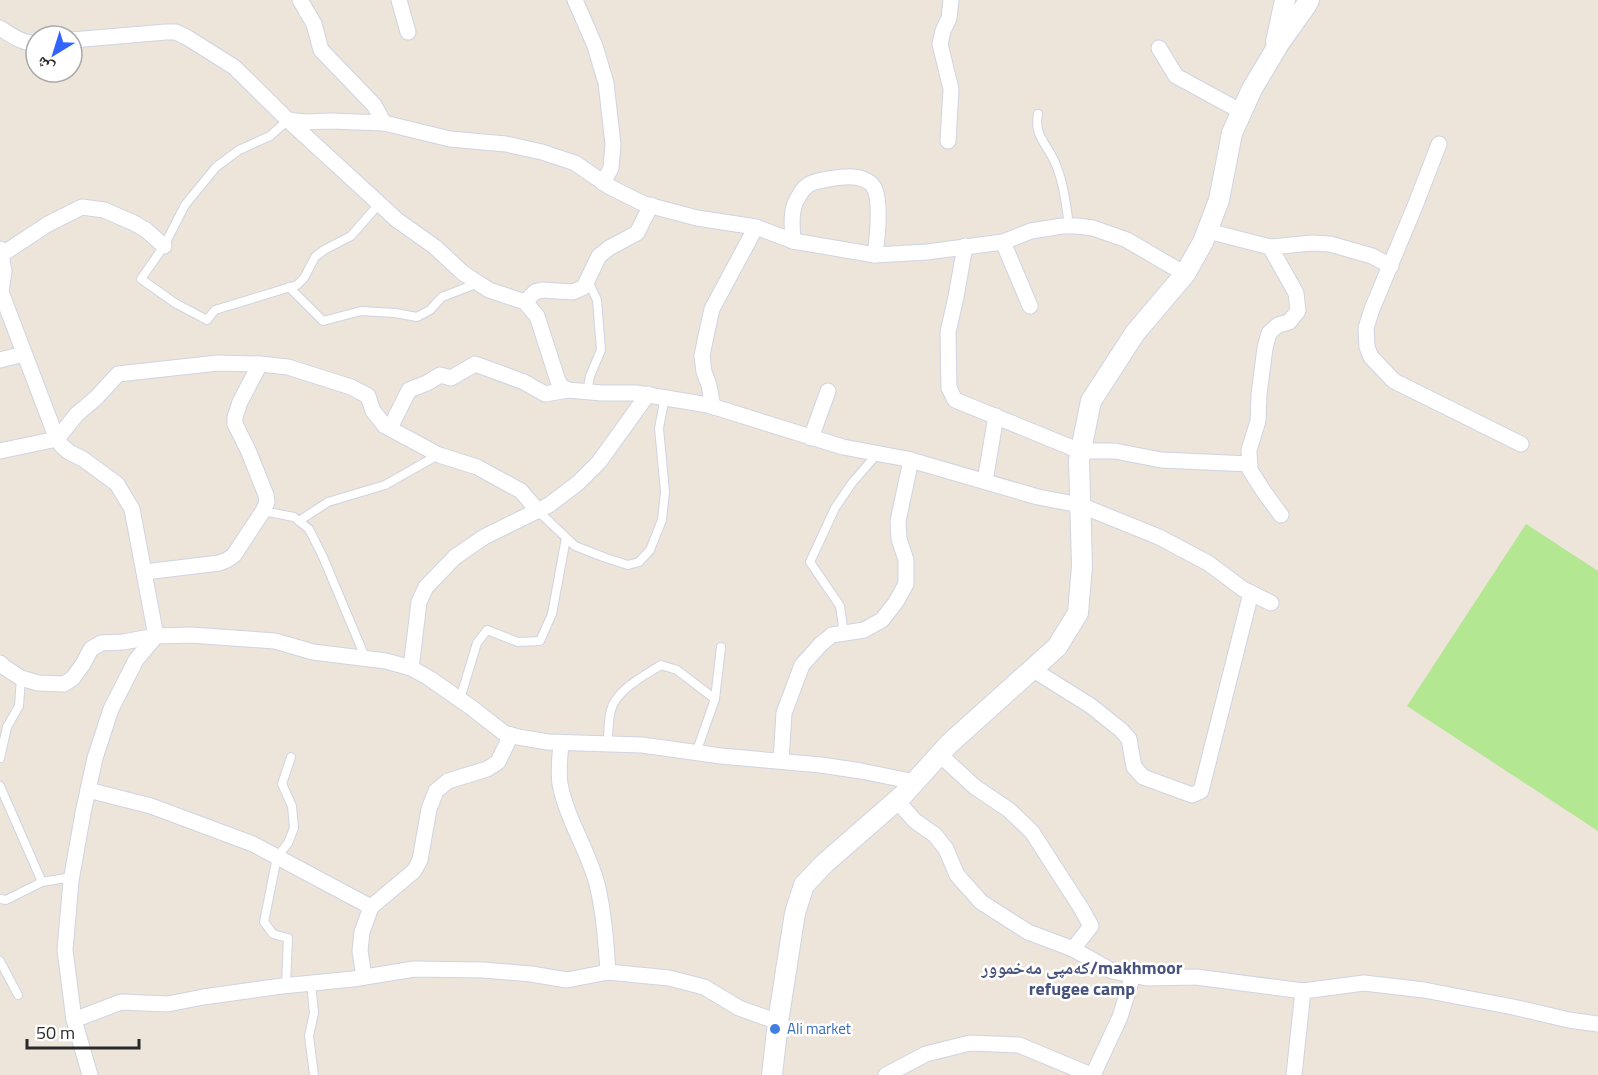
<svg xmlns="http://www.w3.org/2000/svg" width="1598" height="1075" font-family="'Titillium Web','Noto Naskh Arabic',sans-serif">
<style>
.green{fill:#b3e792}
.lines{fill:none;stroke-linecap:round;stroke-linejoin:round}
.service-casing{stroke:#cfd4e3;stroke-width:10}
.minor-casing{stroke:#cfd4e3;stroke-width:17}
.tertiary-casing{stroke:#cfd4e3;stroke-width:22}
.service{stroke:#fff;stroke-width:8}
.minor{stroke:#fff;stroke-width:15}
.tertiary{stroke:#fff;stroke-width:20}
.shop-dot{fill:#3f7fe0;stroke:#fff;stroke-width:2}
.labels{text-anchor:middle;stroke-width:5;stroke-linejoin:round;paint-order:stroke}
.shop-label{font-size:15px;fill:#366cbe;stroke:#fff;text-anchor:start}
.quarter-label{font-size:18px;font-weight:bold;fill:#47537d;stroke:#fff}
</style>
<rect width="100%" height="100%" fill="#ede4da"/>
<!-- green -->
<polygon class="green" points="1526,524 1598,571 1598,831 1407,706"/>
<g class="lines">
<!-- service casing -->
<g class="service-casing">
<g id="service">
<path d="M1038,114C1033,136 1049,146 1056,165C1064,184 1066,205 1069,226"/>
<polyline points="288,120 270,136 239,150 216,167 185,205 164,246 141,279 175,303 207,320 215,310 297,285 304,278 315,257 324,250 351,236 379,204"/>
<polyline points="289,287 323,321 361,311 395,313 417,317 430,310 442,297 478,283"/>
<polyline points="587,392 590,376 601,350 597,300 588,281"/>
<polyline points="263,511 294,517 309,529 323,557 365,657"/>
<polyline points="538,511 575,546 606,558 628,565 639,562 650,550 662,520 665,492 659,428 665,397"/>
<polyline points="299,521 328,502 385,485 438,455"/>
<polyline points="844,634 840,606 810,562 835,508 852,483 877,454"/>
<polyline points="460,699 477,643 487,630 518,642 540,641 552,614 566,538"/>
<path d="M607,744C609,733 608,720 611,710C616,690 645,675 661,665L677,670L715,699"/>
<polyline points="696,753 715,699 721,647"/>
<polyline points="0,758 7,727 19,706 21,678"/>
<polyline points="0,786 42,882"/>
<polyline points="0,899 6,900 42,882 72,877"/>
<polyline points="0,961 18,995"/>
<polyline points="311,983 314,1013 309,1036 314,1075"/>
<polyline points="286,985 288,938 273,934 264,922 277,857 288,843 294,828 292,806 282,784 291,757"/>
</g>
</g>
<!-- minor casing -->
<g class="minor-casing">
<g id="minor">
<polyline points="300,0 314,24 321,50 374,105 384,123"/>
<polyline points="399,0 408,32"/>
<polyline points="575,0 595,46 606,83 613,144 611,168 603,183"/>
<path d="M0,28C11,35 23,44 36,43"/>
<polyline points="72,40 166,32 176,32 188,38 234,67 288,120 397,220 435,247 463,273 475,281 489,290 525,302 537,316 558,381 562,387 568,390 602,393 636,393 708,405 843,447 907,459 1038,497 1080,505 1159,537 1208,563 1243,589 1271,603"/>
<polyline points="1159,48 1176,76 1242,112"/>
<polyline points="288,120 304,122 330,121 384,123 450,139 506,144 542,152 575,163 610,187 644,204 697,218 756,227 793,241 875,255 927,252 1003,242 1031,231 1062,226 1077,226 1093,228 1127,240 1185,274"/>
<polyline points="948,141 951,89 940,44 943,31 949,18 951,0"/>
<polyline points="1439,144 1415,206 1372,309 1366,328 1367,347 1371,357 1394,381 1521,444"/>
<polyline points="1208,231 1270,247 1312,243 1330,244 1372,256 1391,266"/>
<path d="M793,241C792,226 790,208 799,196C801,192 804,188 808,185C815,180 844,176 853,177C859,177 870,181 873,186C882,198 877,240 875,255"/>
<polyline points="1003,242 1030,306"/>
<polyline points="965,246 956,297 948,332 949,388 955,400 1080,451 1115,451 1161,460 1250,464"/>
<polyline points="1270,247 1296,293 1298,311 1289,322 1278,325 1269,333 1265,348 1259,394 1258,421 1249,450 1250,470 1264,492 1281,515"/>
<polyline points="0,249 4,271 1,292 55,434 61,445 69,452 83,459 117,484 132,509 156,636 136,660 111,709 95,758 83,813 71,881 65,950 74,1020 90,1075"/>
<polyline points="1,255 48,224 82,207 104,210 134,223 146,230 164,246"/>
<polyline points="525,302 535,292 542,290 573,292 584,287 599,256 609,248 637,233 651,205"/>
<polyline points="0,360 24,354"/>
<polyline points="713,407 709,385 704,372 702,356 706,336 712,309 756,227"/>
<polyline points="390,428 409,390 427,383 440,375 451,378 475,364 524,382 545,394 568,390"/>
<polyline points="811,438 828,391"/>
<polyline points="0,451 57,439 77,414 96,398 118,374 218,363 260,364 288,367 351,387 368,396 373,411 385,426 439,455 477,467 521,491 538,511"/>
<polyline points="985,481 996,416"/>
<polyline points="145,572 219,563 227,560 234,555 263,511 267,502 266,495 248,450 235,424 235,417 240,402 260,364"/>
<polyline points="0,663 4,667 21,678 38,683 64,684 73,678 83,664 91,649 101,643 123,642 156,636 191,635 275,641 313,652 386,661 411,668 429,678 472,708 504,733 518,737 548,742 642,745 721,756 821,765 861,771 915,782"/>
<polyline points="411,668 419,602 426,587 455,557 484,537 549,505 578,483 599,462 648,394"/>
<polyline points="1032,669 1091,706 1121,730 1129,739 1134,767 1143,777 1192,795 1201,791 1251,593"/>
<path d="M561,743C560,756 558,771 560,784C567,820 588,850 597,884C604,913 606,943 608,972"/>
<polyline points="939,754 975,787 1009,810 1032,832 1081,908 1091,926 1073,949"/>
<polyline points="781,761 784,713 802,665 821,644 832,635 864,630 882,620 896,602 906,584 906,560 899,539 898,521 911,460"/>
<polyline points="88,790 151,806 253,844 371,907"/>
<polyline points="897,801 915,821 935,835 946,849 957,875 981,902 1028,932 1073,949 1112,971 1147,978 1196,977 1303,991 1364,983 1424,990 1513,1007 1569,1020 1598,1024"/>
<polyline points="364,977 360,951 362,932 371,907 414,871 420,860 429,809 436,791 448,781 487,769 498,762 511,735"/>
<polyline points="74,1020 121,1002 168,1004 203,997 282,986 353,979 414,969 483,970 531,974 567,980 608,972 669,978 704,987 739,1008 778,1022"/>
<polyline points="886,1075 926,1054 970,1043 1019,1045 1091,1075"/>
<polyline points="1093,1075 1120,1017 1133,975"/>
<polyline points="1294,1075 1303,991"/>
</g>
</g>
<!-- tertiary casing -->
<g class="tertiary-casing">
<g id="tertiary">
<polyline points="1276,42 1285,0"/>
<polyline points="772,1075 778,1022 795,913 804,885 825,863 903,795 949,744 1057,647 1078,613 1082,566 1079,460 1091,401 1135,333 1185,274 1203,242 1219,200 1232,133 1252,89 1280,42 1305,7 1309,0"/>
</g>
</g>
<!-- service -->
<use href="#service" class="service"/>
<!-- minor -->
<use href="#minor" class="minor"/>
<!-- tertiary -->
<use href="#tertiary" class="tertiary"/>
</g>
<!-- markers -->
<circle class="shop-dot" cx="775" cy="1029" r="6"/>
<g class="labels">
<!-- shop labels -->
<g class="shop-label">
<text x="787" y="1034">Ali market</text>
</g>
<!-- quarter labels -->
<g class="quarter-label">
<text x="1082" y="974">کەمپی مەخموور/makhmoor<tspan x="1082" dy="21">refugee camp</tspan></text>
</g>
</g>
<!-- north arrow -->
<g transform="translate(54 54) rotate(218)"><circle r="28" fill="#ffffff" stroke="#a9a9a9" stroke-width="1.5"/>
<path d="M0-4.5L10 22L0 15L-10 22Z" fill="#3464ff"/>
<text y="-9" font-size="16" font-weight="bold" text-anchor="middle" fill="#292929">ش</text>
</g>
<!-- scale -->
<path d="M27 1039v9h112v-9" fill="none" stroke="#292929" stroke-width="3"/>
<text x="36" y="1039" font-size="18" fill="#292929" stroke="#ffffff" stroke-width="4.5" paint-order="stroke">50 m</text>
</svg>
